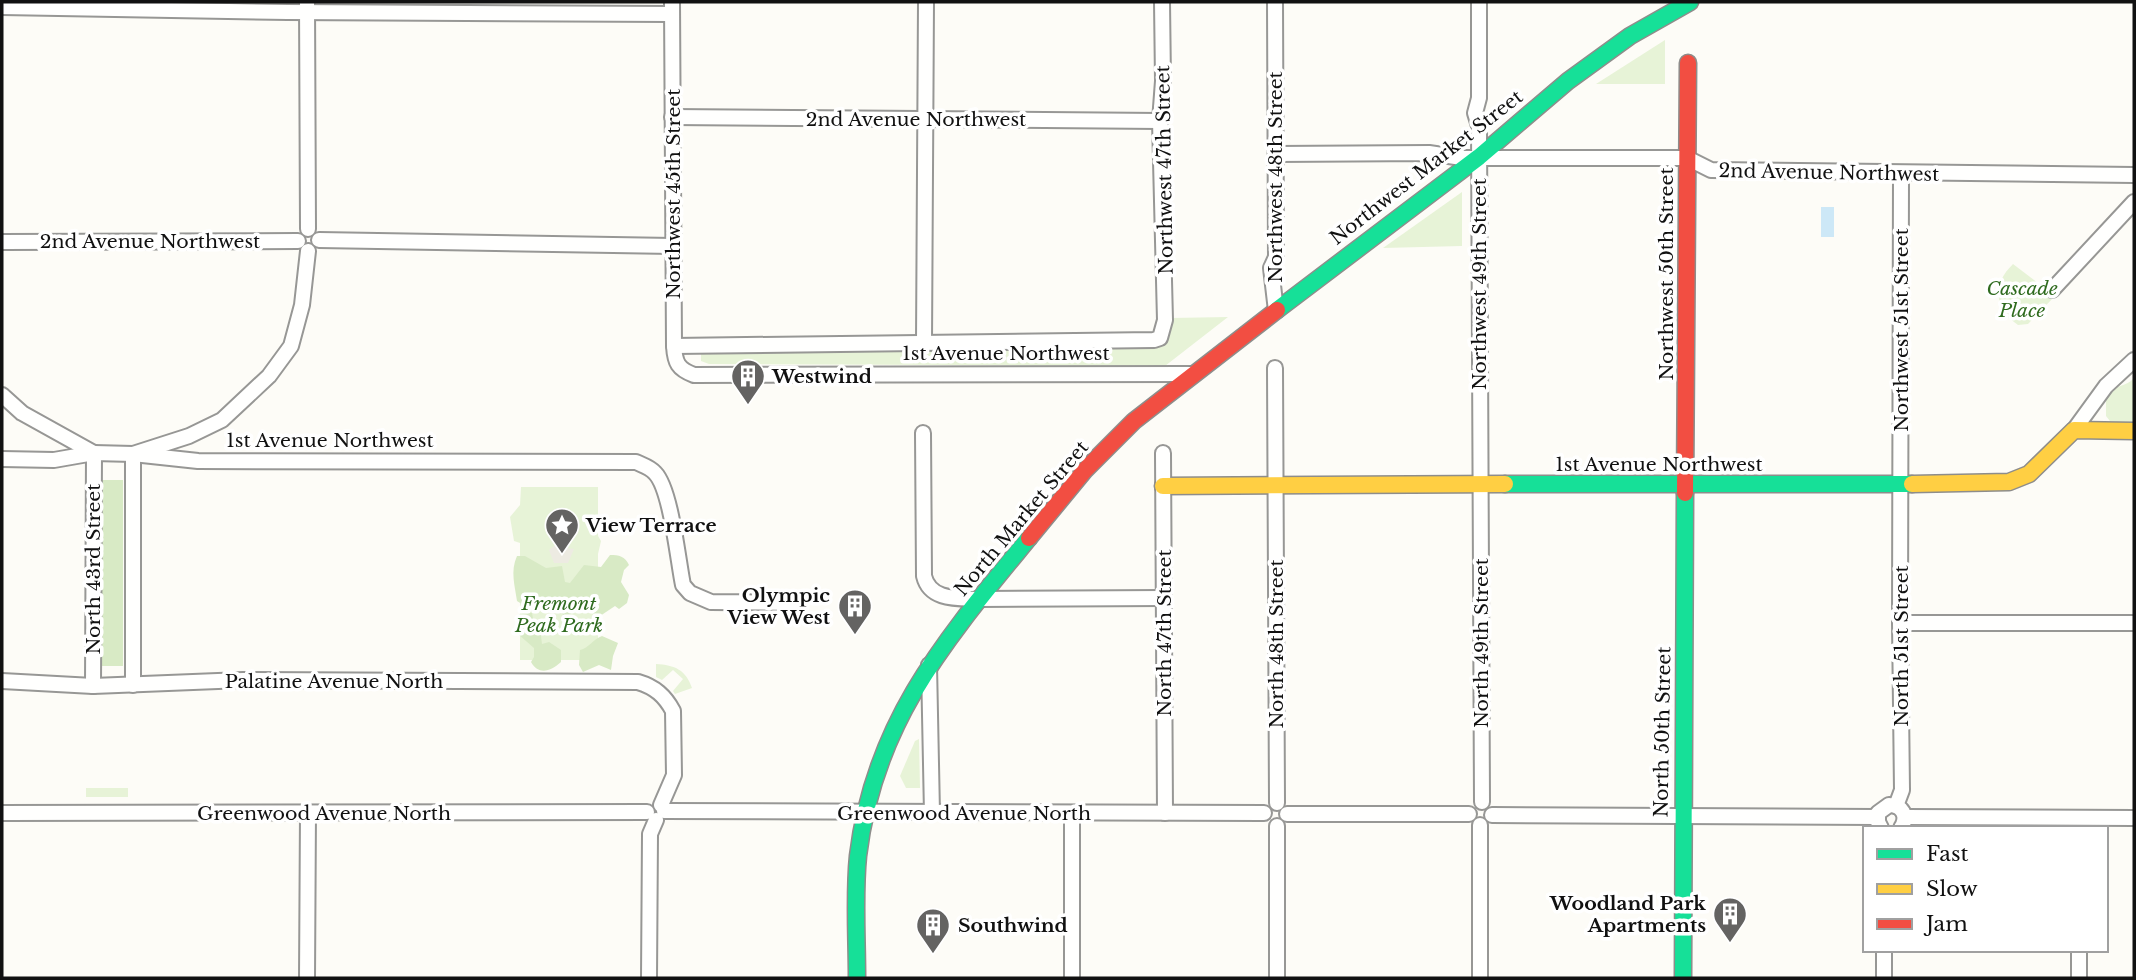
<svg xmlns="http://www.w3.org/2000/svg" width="2136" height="980" font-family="'Libre Baskerville',serif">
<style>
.green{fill:#e7f3d7}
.forest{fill:#d8eac5}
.plaza{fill:#edebe2}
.water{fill:#cde8f7}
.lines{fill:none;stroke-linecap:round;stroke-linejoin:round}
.street-casing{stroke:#979795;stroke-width:18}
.fast-casing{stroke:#8e8d8b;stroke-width:19}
.slow-casing{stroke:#8e8d8b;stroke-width:19}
.jam-casing{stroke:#8e8d8b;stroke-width:19}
.street{stroke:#fffffe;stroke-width:14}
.fast{stroke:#16e098;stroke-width:16}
.slow{stroke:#ffcf43;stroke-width:16}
.jam{stroke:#f24e42;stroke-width:16}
.labels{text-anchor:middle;stroke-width:7;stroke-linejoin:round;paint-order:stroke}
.street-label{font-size:19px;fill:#111;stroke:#fff}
.park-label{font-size:19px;font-style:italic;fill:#2f6b1f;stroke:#fff}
.poi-label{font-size:19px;font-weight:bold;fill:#111;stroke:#fff;text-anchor:start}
</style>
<rect width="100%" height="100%" fill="#fdfcf7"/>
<!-- green -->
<g class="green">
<polygon points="1665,40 1665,84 1596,84"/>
<polygon points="1462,192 1462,246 1383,248"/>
<path d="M2013,264L2055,296L2028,324L2018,325L2001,312C1997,290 1997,280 2013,264Z"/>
<path d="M1228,317L1165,366L709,364L701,361V351L708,347L1150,348C1168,342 1169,336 1171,318Z"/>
<path d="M2134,378V424L2110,421L2106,416V394C2116,384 2125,388 2134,378Z"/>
<polygon points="521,487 598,487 598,536 601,541 598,554 598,660 520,660 520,543 514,541 510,517 520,505"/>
<path d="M656,664C675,665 686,670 692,688L675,694L673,691L683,679L673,670L662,680L656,677Z"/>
<polygon points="919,739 920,788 906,788 900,776 915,741"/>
<rect x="86" y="788" width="42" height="9"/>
</g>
<!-- forest -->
<g class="forest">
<rect x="101" y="480" width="22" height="186"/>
<path d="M610,555C619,555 625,556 629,565L624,570L621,582L629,595L627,603L619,609L615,606L600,616L579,605L570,615L564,617L557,604L551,609L545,599L540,598L528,608L517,601C515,586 510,571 517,556H525L546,568L562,566L565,582L570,583L584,565L601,567Z"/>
<path d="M524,612L532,613L534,624L540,628L542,644L549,642L561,650V662C551,671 539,676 531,662L534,657V648L518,634L517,616Z"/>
<path d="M602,636L618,643L613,656L611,670L599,665L583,672L579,665L580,650C589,648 593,639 602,636Z"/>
</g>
<!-- plaza -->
<polygon class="plaza" points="554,546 574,549 568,563 554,563 549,550"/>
<!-- water -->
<rect class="water" x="1821" y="207" width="13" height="30"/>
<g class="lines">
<!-- street casing -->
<g class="street-casing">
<g id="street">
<polyline points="307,2 308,229"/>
<path d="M672,2L674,346C675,363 678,369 694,375L1193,374"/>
<polyline points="1275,2 1276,257 1271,268 1276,311"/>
<polyline points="1479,2 1479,98 1475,113 1479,126 1482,802"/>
<polyline points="2,7 288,12 672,14"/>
<polyline points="672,117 1160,121"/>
<polyline points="1276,154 1429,153 1462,158 1687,158 1711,170 2134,175"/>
<polyline points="319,240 673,246"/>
<polyline points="2,242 298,241"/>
<polyline points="2052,290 2134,202"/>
<polyline points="924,343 926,2"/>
<polyline points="674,346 1154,340 1160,338 1165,320 1160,121 1163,81 1162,2"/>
<polyline points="1275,368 1277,803"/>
<polyline points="2,395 22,413 94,453 93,686"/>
<polyline points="2074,430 2106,386 2134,360"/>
<path d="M923,433L924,576C930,601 958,598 979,599L1164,598"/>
<polyline points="1163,453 1165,813"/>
<path d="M2,459L54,460L94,453L133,454L198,461L636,462C642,465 650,467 655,473C671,489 678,561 683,585L690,593L711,602L800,603"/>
<polyline points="1900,623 2134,623"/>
<polyline points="929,665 932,813"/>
<path d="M2,681L93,686L243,680L638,682C655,687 665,696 673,711L674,775L661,805"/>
<polyline points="133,685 133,454 189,436 222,420 269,376 291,346 302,305 308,251"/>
<polyline points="1896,806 1902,790 1900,623 1901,174"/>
<polyline points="664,811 1264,813"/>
<polyline points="2,813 647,812"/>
<polyline points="1072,814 1072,978"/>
<polyline points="1287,814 1469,814"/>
<polyline points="1492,815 1877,817"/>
<polyline points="1905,817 2134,818"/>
<polyline points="1480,825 1480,978"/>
<polyline points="1277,826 1277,978"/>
<path d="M1881,828L1878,822V813L1889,805C1902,805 1909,816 1901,828"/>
<polyline points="307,978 308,812"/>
<polyline points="649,978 650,834 656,820"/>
<polyline points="1884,978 1884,950"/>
<polyline points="2079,978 2079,950"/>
</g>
</g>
<!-- fast casing -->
<g class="fast-casing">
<g id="fast">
<polyline points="1277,310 1479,157 1568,81 1630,36 1690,2"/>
<polyline points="1505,484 1912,484"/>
<path d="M857,978C857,938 854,895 858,856C874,721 947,638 1029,538"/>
<polyline points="1683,978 1685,493"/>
</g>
</g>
<!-- slow casing -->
<g class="slow-casing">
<g id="slow">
<polyline points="1912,484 2009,482 2029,474 2074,430 2134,431"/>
<polyline points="1163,486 1505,484"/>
</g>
</g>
<!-- jam casing -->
<g class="jam-casing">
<g id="jam">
<polyline points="1685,493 1688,63"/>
<polyline points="1029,538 1085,470 1134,421 1277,310"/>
</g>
</g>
<!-- street -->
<use href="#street" class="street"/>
<!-- fast -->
<use href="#fast" class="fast"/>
<!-- slow -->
<use href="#slow" class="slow"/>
<!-- jam -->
<use href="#jam" class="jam"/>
</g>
<!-- icons -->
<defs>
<g id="building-pin" transform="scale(1.75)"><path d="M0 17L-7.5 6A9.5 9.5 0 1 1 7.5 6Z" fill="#646362" stroke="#fff"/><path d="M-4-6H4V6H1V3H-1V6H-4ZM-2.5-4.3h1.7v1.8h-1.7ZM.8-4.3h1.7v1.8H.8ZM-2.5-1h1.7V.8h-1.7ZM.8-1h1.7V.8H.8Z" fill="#fff"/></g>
<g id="sight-pin" transform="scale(1.75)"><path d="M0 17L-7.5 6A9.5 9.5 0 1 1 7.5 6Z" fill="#646362" stroke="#fff"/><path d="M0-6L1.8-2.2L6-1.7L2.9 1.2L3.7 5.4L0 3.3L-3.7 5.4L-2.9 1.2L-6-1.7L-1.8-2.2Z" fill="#fff"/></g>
</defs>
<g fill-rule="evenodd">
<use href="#building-pin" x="748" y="376"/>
<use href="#sight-pin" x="562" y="525"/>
<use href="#building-pin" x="855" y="606"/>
<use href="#building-pin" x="1730" y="914"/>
<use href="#building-pin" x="933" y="925"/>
</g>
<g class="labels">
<!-- street labels -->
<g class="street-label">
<text x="916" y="126">2nd Avenue Northwest</text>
<text transform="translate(1426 167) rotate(-38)" y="7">Northwest Market Street</text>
<text transform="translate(1164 170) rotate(-91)" y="7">Northwest 47th Street</text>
<text transform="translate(1829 172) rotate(1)" y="7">2nd Avenue Northwest</text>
<text transform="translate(1275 177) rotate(-90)" y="7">Northwest 48th Street</text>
<text transform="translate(673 194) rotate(-90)" y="7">Northwest 45th Street</text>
<text x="150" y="248">2nd Avenue Northwest</text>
<text transform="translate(1666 274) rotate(-90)" y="7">Northwest 50th Street</text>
<text transform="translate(1479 284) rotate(-90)" y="7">Northwest 49th Street</text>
<text transform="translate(1901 330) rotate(-90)" y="7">Northwest 51st Street</text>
<text x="1006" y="360">1st Avenue Northwest</text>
<text x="330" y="447">1st Avenue Northwest</text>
<text x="1659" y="471">1st Avenue Northwest</text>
<text transform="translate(1021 518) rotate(-50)" y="7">North Market Street</text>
<text transform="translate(93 569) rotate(-90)" y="7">North 43rd Street</text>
<text transform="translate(1164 633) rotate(-90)" y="7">North 47th Street</text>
<text transform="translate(1481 643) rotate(-90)" y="7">North 49th Street</text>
<text transform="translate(1276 644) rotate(-90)" y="7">North 48th Street</text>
<text transform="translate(1901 646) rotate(-90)" y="7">North 51st Street</text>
<text x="334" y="688">Palatine Avenue North</text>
<text transform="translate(1662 732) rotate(-89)" y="7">North 50th Street</text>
<text x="324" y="820">Greenwood Avenue North</text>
<text x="964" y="820">Greenwood Avenue North</text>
</g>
<!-- park labels -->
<g class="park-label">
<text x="2022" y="295">Cascade<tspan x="2022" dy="22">Place</tspan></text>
<text x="559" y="610">Fremont<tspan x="559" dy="22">Peak Park</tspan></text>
</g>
<!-- poi labels -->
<g class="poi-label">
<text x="772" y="383">Westwind</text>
<text x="586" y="532">View Terrace</text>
<text x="830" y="602" text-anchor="end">Olympic<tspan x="830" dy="22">View West</tspan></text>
<text x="1706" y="910" text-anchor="end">Woodland Park<tspan x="1706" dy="22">Apartments</tspan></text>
<text x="958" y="932">Southwind</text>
</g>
</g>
<!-- border -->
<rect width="2136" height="980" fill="none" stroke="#111111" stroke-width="7"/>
<!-- legend -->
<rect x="1863" y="826" width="245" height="126" fill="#ffffff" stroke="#a0a0a0" stroke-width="2"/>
<rect x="1877" y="849" width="35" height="10" fill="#16e098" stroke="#a0a0a0" stroke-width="2"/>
<text x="1926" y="861" font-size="21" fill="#111111">Fast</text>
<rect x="1877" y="884" width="35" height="10" fill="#ffcf43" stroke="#a0a0a0" stroke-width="2"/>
<text x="1926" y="896" font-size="21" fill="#111111">Slow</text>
<rect x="1877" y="919" width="35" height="10" fill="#f24e42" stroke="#a0a0a0" stroke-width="2"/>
<text x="1926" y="931" font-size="21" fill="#111111">Jam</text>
</svg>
